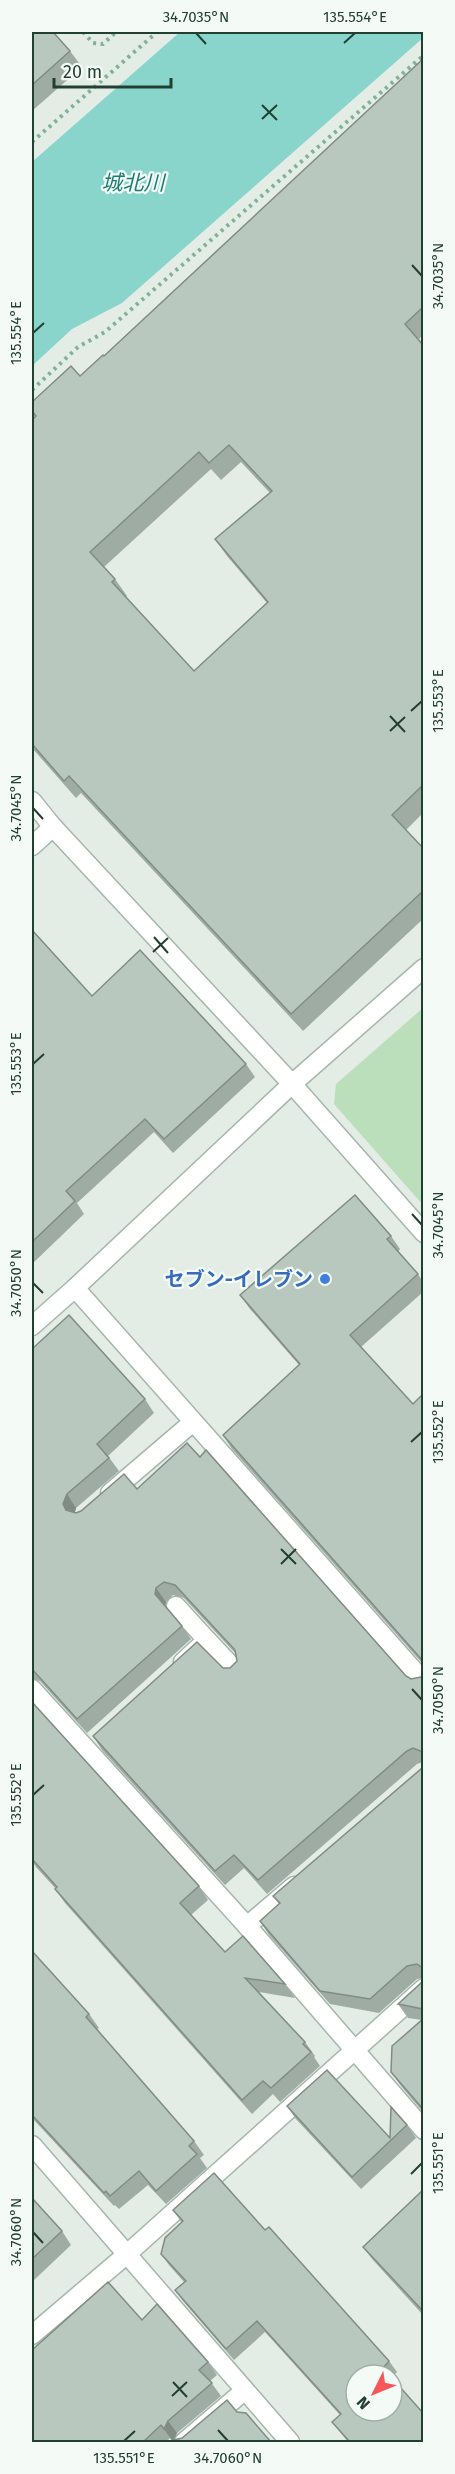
<svg xmlns="http://www.w3.org/2000/svg" width="455" height="2474" font-family="'Fira Sans','Noto Sans JP',sans-serif">
<style>
.green{fill:#bbdfbb}
.water{fill:#89d5cc}
.lines{fill:none;stroke-linecap:round;stroke-linejoin:round}
.lane-casing{stroke:#a5b6ac;stroke-width:21}
.street-casing{stroke:#a5b6ac;stroke-width:21}
.path{stroke:#82b296;stroke-width:4;stroke-dasharray:3 4.5;stroke-linecap:butt}
.lane{stroke:#fff;stroke-width:18}
.street{stroke:#fff;stroke-width:18}
.wall{fill:#9eaca3;fill-rule:evenodd}
.shaded-wall{fill:#818c85}
.building{fill:#b8c8be;stroke:#818c85;stroke-width:1.5;fill-rule:evenodd}
.ticks{fill:none;stroke:#224030;stroke-width:2}
.shop-dot{fill:#3f7fe0;stroke:#f4faf5;stroke-width:2}
.labels{text-anchor:middle;stroke-width:4.5;stroke-linejoin:round;paint-order:stroke}
.shop-label{font-size:20px;font-weight:bold;fill:#366cbe;stroke:#f4faf5;text-anchor:end}
.water-label{font-size:21px;font-style:italic;fill:#197f75;stroke:#f4faf5}
.neatline{fill:none;stroke:#224030;stroke-width:2}
.ticks-label{font-size:15px;text-anchor:middle;fill:#224030}
</style>
<rect width="100%" height="100%" fill="#e3ede6"/>
<!-- green -->
<polygon class="green" points="423,1008 423,1205 334,1104 336,1084"/>
<!-- water -->
<polygon class="water" points="180,32 423,32 424,37 122,303 72,329 32,366 32,162"/>
<g class="lines">
<!-- lane casing -->
<g class="lane-casing">
<g id="lane">
<polyline points="110,1493 193,1422"/>
<polyline points="176,1606 207,1640 183,1662"/>
<polyline points="207,1640 236,1671"/>
<polyline points="184,2442 244,2391"/>
</g>
</g>
<!-- street casing -->
<g class="street-casing">
<g id="street">
<polyline points="32,801 53,827 292,1084 424,1233"/>
<polyline points="32,846 53,827"/>
<polyline points="75,1288 424,1682"/>
<polyline points="32,1326 75,1288 292,1084 424,968"/>
<polyline points="32,1689 247,1926 424,2130"/>
<polyline points="247,1926 294,1886"/>
<polyline points="32,2145 290,2442"/>
<polyline points="32,2335 126,2255 424,1988"/>
</g>
</g>
<!-- path -->
<g class="path">
<polyline points="83,32 93,43 103,44 116,32"/>
<polyline points="32,142 157,32"/>
<polyline points="32,390 78,347 105,332 424,55"/>
</g>
<!-- lane -->
<use href="#lane" class="lane"/>
<!-- street -->
<use href="#street" class="street"/>
</g>
<!-- wall -->
<g class="wall">
<polygon points="32,32 70,51 82,67 32,111"/>
<path d="M423,59V335L419,339L423,345V813L406,830L423,848V919L303,1031L81,793L76,798L32,748V420L35,417L32,412V402L80,376L104,356ZM241,462L270,493L215,539L227,556L267,603L194,671L126,597L127,596L115,579L104,567L211,469L221,480Z"/>
<polygon points="32,930 92,996 246,1064 255,1077 173,1153 154,1132 77,1203 84,1214 32,1264"/>
<polygon points="391,1236 400,1249 398,1252 418,1274 423,1282 423,1292 361,1347 413,1404 423,1664 232,1449 223,1435 299,1365 250,1309 240,1295"/>
<polygon points="32,1349 145,1399 154,1413 108,1456 119,1471 76,1508 75,1513 76,1513 137,1489 406,1676 411,1679 421,1677 423,1674 423,1762 417,1764 267,1894 244,1868 225,1885 102,1750 93,1736 223,1668 230,1668 237,1661 236,1654 184,1598 173,1595 166,1602 165,1606 182,1626 191,1639 87,1733 40,1681 32,1679"/>
<polygon points="32,1702 199,1886 208,1900 191,1915 225,1952 285,1984 295,1998 259,1992 305,2042 315,2056 314,2057 320,2066 280,2102 273,2094 252,2114 65,1903 55,1889 56,1889 36,1867 32,1861"/>
<polygon points="423,1763 423,1978 417,1979 379,2013 330,2004 269,1935 260,1921 279,1904 273,1896 422,1768"/>
<polygon points="32,1951 89,2014 99,2028 97,2029 194,2141 204,2155 200,2158 207,2168 166,2204 148,2185 119,2209 115,2205 114,2206 32,2118"/>
<polygon points="423,1979 423,2112 401,2086 391,2072 422,2020 408,2018 398,2004 422,1982"/>
<polygon points="287,2106 390,2138 407,2125 416,2138 361,2189 295,2118"/>
<polygon points="423,2190 423,2315 373,2260 363,2247"/>
<polygon points="32,2198 62,2231 71,2245 32,2282"/>
<polygon points="173,2210 265,2230 389,2361 397,2372 392,2377 392,2375 356,2375 423,2442 348,2442 332,2422 340,2415 265,2332 234,2360 183,2301 175,2290 184,2282 169,2265 161,2254 182,2223"/>
<polygon points="142,2320 208,2362 217,2375 210,2381 221,2396 177,2433 173,2442 170,2438 166,2442 32,2442"/>
</g>
<!-- shaded-wall -->
<g class="shaded-wall">
<polygon points="67,1494 76,1508 73,1518 66,1510 63,1504"/>
<polygon points="156,1588 166,1602 165,1608 155,1594"/>
<polygon points="168,2421 177,2433 173,2442 164,2429"/>
</g>
<!-- building -->
<g class="building">
<polygon points="32,32 53,32 70,51 32,85"/>
<path d="M423,59V307L405,324L423,345V785L392,815L423,848V891L291,1014L69,776L64,781L32,744V420L36,416L32,411V402L71,366L80,376L103,355L104,356ZM229,445L272,491L215,539L268,602L194,671L112,582L115,579L90,552L199,452L209,463Z"/>
<polygon points="32,930 92,996 140,950 246,1064 164,1139 145,1119 66,1191 75,1201 32,1242"/>
<polygon points="355,1195 391,1236 387,1239 418,1274 350,1335 413,1404 423,1394 423,1664 423,1661 223,1435 300,1364 240,1295"/>
<polygon points="69,1315 145,1399 97,1444 109,1458 67,1494 63,1504 66,1510 76,1513 81,1511 124,1474 137,1489 187,1443 200,1457 206,1450 406,1676 411,1679 421,1677 423,1674 423,1754 423,1752 413,1748 407,1751 258,1880 234,1855 215,1871 93,1736 197,1642 223,1668 230,1668 237,1661 235,1650 175,1585 164,1582 156,1588 155,1594 182,1626 77,1719 32,1669 32,1349"/>
<polygon points="32,1702 199,1886 180,1903 225,1952 243,1936 285,1984 245,1978 305,2042 303,2044 311,2052 271,2088 263,2081 242,2100 55,1889 57,1887 32,1859"/>
<polygon points="423,1763 423,1968 417,1964 407,1966 370,1999 320,1991 260,1921 280,1903 273,1896 422,1768"/>
<polygon points="32,1951 89,2014 86,2017 194,2141 189,2146 197,2154 156,2191 139,2171 110,2196 106,2191 104,2193 32,2115"/>
<polygon points="423,1979 423,2009 398,2004 422,1982"/>
<polygon points="423,2019 423,2109 391,2072 392,2046"/>
<polygon points="327,2070 390,2138 391,2107 407,2125 352,2177 287,2106"/>
<polygon points="214,2173 265,2230 269,2227 389,2361 383,2368 389,2375 356,2375 356,2411 392,2411 392,2378 423,2413 423,2442 350,2442 332,2422 341,2414 257,2321 226,2349 175,2290 186,2281 161,2254 165,2238 183,2221 173,2210"/>
<polygon points="423,2190 423,2311 363,2247"/>
<polygon points="32,2198 62,2231 32,2259"/>
<polygon points="108,2282 142,2320 157,2304 208,2362 199,2370 212,2383 168,2421 164,2429 161,2425 143,2442 32,2442 32,2350"/>
<polygon points="227,2400 237,2412 246,2413 271,2442 176,2442 174,2440 182,2438"/>
</g>
<!-- ticks -->
<path class="ticks" d="M196,33L206,44M344,43L355,33M262,105L277,120M262,119L277,105M412,265L422,276M33,333L44,323M411,711L422,701M390,716L405,732M390,731L405,717M33,808L43,819M154,937L168,953M153,952L168,938M33,1064L44,1054M412,1214L422,1225M33,1283L43,1293M411,1442L422,1432M281,1549L296,1564M281,1564L296,1549M412,1689L422,1700M33,1795L44,1785M411,2174L422,2163M33,2232L43,2243M173,2382L187,2397M172,2396L187,2382M218,2430L228,2441M124,2441L135,2431"/>
<!-- markers -->
<circle class="shop-dot" cx="325" cy="1279" r="6"/>
<g class="labels">
<!-- shop labels -->
<g class="shop-label">
<text x="313" y="1286">セブン-イレブン</text>
</g>
<!-- water labels -->
<g class="water-label">
<text x="133" y="190">城北川</text>
</g>
</g>
<!-- border -->
<rect width="455" height="2474" fill="none" stroke="#f4faf5" stroke-width="66"/>
<!-- north arrow -->
<g transform="translate(374 2393) rotate(227)"><circle r="28" fill="#f4faf5" stroke="#a0b0a6" stroke-width="1.5"/>
<path d="M0-4.5L10 22L0 15L-10 22Z" fill="#f85659"/>
<text y="-9" font-size="16" font-weight="bold" text-anchor="middle" fill="#224030">N</text>
</g>
<!-- scale -->
<path d="M54 78v9h117v-9" fill="none" stroke="#224030" stroke-width="3"/>
<text x="63" y="78" font-size="18" fill="#224030" stroke="#f4faf5" stroke-width="4.5" paint-order="stroke">20 m</text>
<rect x="33" y="33" width="389" height="2408" class="neatline"/>
<g class="ticks-label">
<text x="196" y="22">34.7035°N</text>
<text x="355" y="22">135.554°E</text>
<text transform="translate(438 276) rotate(-90)" y="5">34.7035°N</text>
<text transform="translate(16 333) rotate(-90)" y="5">135.554°E</text>
<text transform="translate(438 701) rotate(-90)" y="5">135.553°E</text>
<text transform="translate(16 808) rotate(-90)" y="5">34.7045°N</text>
<text transform="translate(16 1064) rotate(-90)" y="5">135.553°E</text>
<text transform="translate(438 1225) rotate(-90)" y="5">34.7045°N</text>
<text transform="translate(16 1283) rotate(-90)" y="5">34.7050°N</text>
<text transform="translate(438 1432) rotate(-90)" y="5">135.552°E</text>
<text transform="translate(438 1700) rotate(-90)" y="5">34.7050°N</text>
<text transform="translate(16 1795) rotate(-90)" y="5">135.552°E</text>
<text transform="translate(438 2163) rotate(-90)" y="5">135.551°E</text>
<text transform="translate(16 2232) rotate(-90)" y="5">34.7060°N</text>
<text x="124" y="2463">135.551°E</text>
<text x="228" y="2463">34.7060°N</text>
</g>
</svg>
